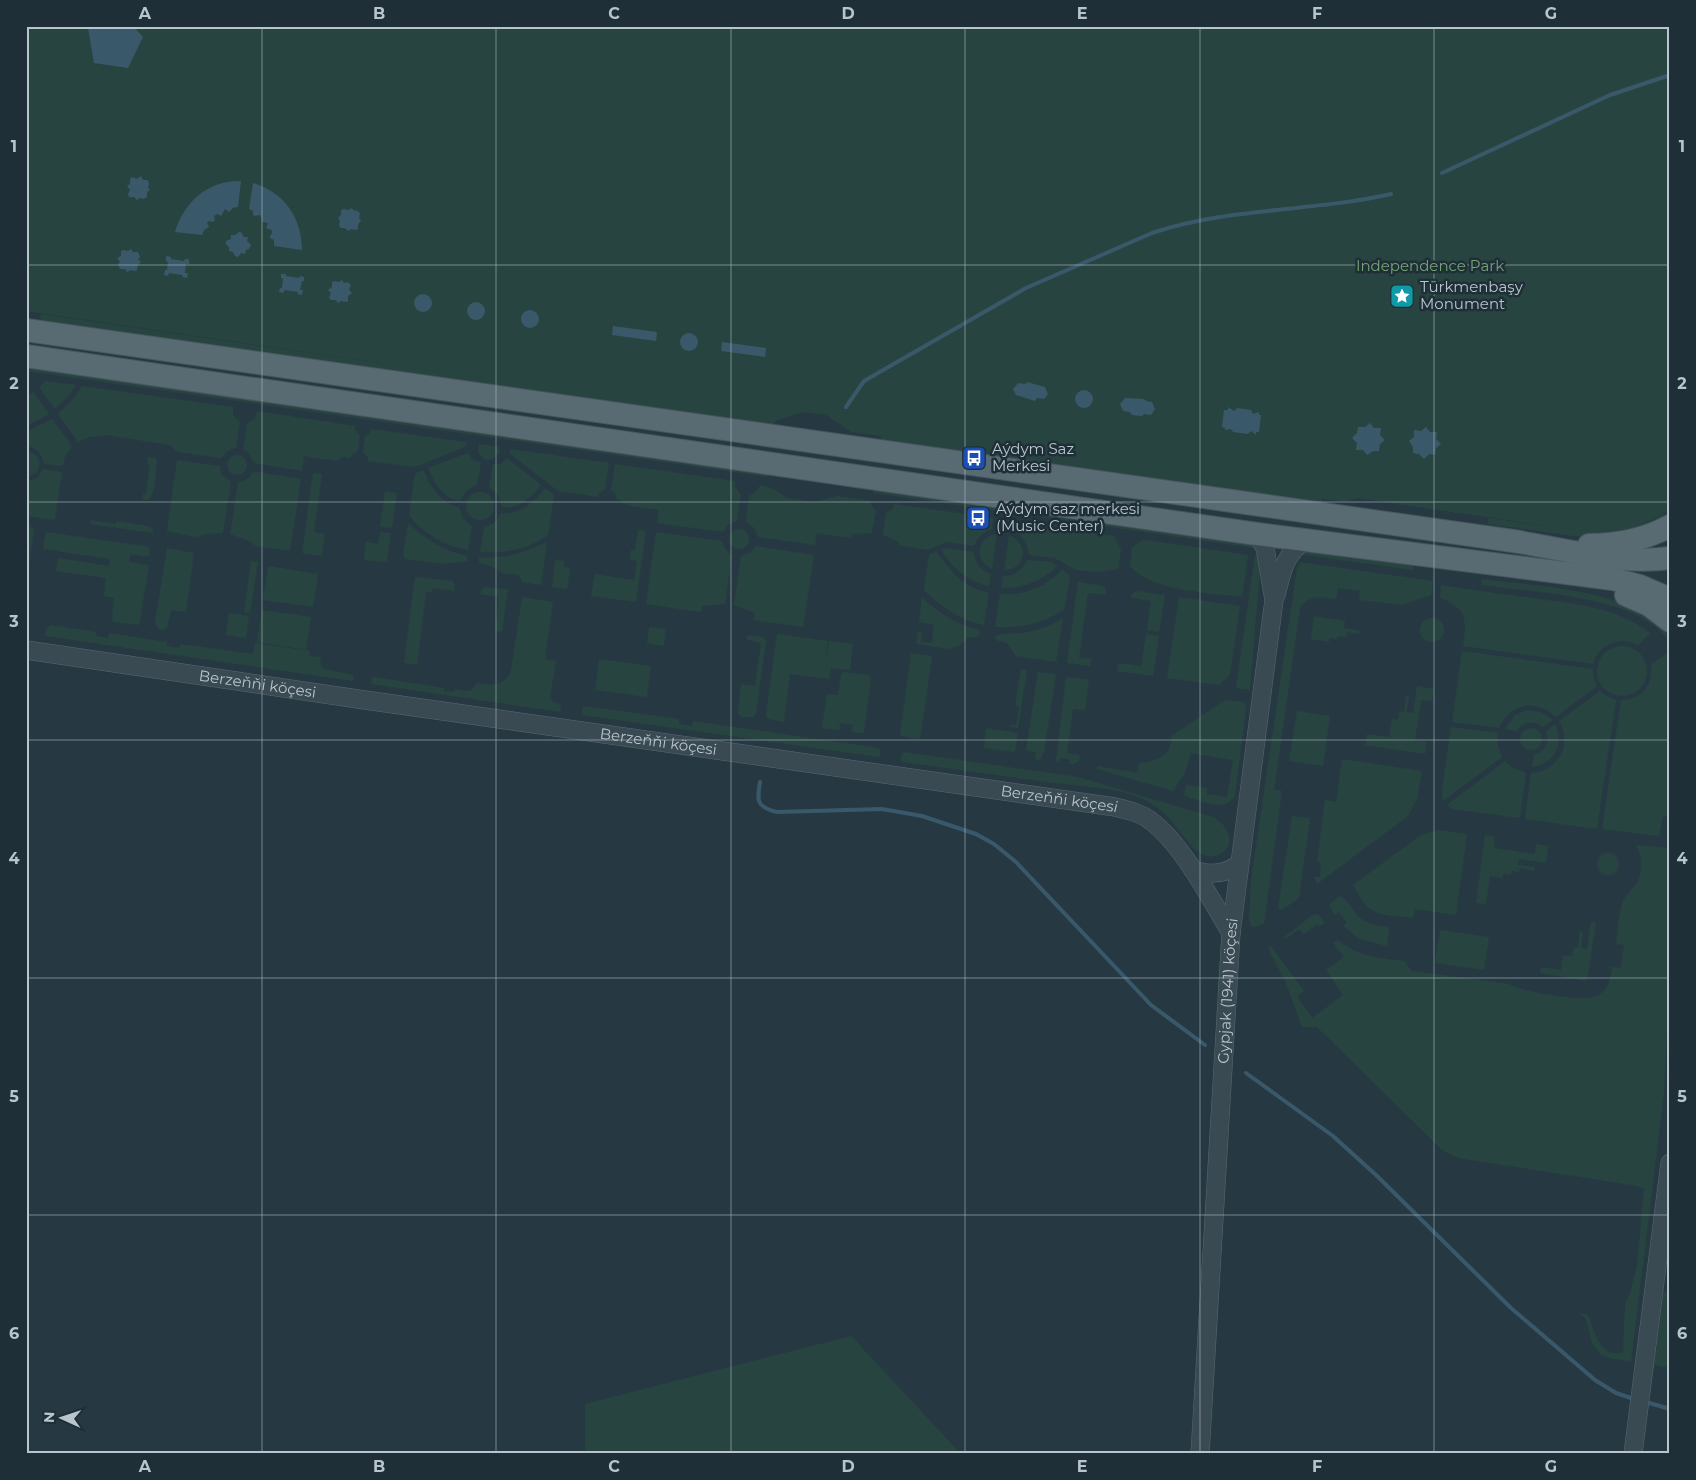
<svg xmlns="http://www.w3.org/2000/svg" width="1696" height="1480" font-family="Montserrat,sans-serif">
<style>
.green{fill:#284440}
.water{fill:#39596a}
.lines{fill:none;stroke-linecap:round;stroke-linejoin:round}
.stream{stroke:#39596a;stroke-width:4}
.minor-casing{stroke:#596870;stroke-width:19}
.major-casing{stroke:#47565f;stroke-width:24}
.minor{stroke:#3a4a53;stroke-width:18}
.major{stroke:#586a72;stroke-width:22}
.grid{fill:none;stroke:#b8c5cc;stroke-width:1;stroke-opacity:0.55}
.labels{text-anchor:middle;stroke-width:5;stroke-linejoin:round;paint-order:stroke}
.park-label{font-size:15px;fill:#76a375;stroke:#1f2f38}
.poi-label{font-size:15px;fill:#b8c5cc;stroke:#1f2f38;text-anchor:start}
.street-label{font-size:15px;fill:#b8c5cc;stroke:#1f2f38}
.neatline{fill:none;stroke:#b8c5cc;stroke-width:2}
.grid-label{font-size:16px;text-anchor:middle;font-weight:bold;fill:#b8c5cc}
</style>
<rect width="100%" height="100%" fill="#263943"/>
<!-- green -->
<g class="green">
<polygon points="26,26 1670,26 1670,509 1654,519 1637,525 1654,520 1670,510 1670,517 1656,525 1597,537 1574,536 1488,524 1488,518 1575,530 1598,531 1575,530 1357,498 1346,502 1322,499 1321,505 881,442 881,436 851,432 826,415 803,412 775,421 774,428 40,320 41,314 510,382 26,311"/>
<polygon points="26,364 754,469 768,475 768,477 26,371"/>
<polygon points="45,381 76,385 69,395 55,409 39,387"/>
<polygon points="82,386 233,407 233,415 240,422 236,448 229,450 221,458 178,452 169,445 107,435 89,437 78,442 58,414 74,398"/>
<polygon points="33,392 49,414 26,426 26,396"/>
<polygon points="257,411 355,426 355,430 360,435 358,451 352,454 350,458 344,457 336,461 304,456 302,471 254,463 249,453 243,450 247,423 255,419"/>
<path d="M52,419L72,446L65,456L63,466L44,464C42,453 37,448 26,446V432Z"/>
<polygon points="372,429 466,442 467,446 415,467 368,461 368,457 363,452 365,436 368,435"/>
<polygon points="479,444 499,447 500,453 492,459 485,460 478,452"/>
<polygon points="511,449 609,463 605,489 599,494 598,497 558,491 509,453"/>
<polygon points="26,450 36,455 40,463 37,472 33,475 26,477"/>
<path d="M468,453L472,460L481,462L477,485L467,490L460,501C443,498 434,483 428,468Z"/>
<circle cx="237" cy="465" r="10"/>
<path d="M148,457L156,458L157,461C156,468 155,494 150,498C147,501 145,500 142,499L143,494H146L150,465L147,464Z"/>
<path d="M507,458L541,485C531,498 519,509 502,507L498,495L489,487L493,464H501Z"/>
<polygon points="177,460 220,466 221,474 231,482 223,533 206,534 196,537 167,531"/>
<polygon points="615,464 735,481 735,487 741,495 737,521 729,524 723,532 657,523 659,510 630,506 617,499 615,493 611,490"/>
<polygon points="43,469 62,472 55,520 26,516 26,481 37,478"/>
<path d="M423,470C430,486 441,504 459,507L463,518L472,526L468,550C445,546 423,534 409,515L415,474Z"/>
<polygon points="253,471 301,479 290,551 256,546 247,540 230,534 238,483 249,478"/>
<polygon points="313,473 322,474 314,532 325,534 322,556 302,553"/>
<polygon points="760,485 774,489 787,498 815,502 837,496 871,501 871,505 876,511 872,533 851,534 851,538 817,533 815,545 758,537 754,528 746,521 749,496 757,491"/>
<polygon points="874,487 1254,541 1261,549 874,493"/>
<path d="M545,488L554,495L548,535C529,549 504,554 480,552L484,528L494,523L501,513C519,515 535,502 545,488Z"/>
<polygon points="385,491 397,493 392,528 380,527"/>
<circle cx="480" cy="506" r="14"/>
<path d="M894,504L993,518L992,529C982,532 977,538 974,546L946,542L928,550L898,545L899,542L883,535L886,513L893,508Z"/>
<polygon points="91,520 116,524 116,521 148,526 153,529 153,533 90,524"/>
<path d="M1017,522L1114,536L1121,549L1118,569L1098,572L1085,571L1076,570L1055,558L1029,555C1027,545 1025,538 1016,532Z"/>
<path d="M408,523C425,539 444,551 467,556V561L443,564L405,559L403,555Z"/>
<polygon points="26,527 31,527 34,530 26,589"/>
<circle cx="739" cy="539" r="10"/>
<polygon points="638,530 646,531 636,602 591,596 595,574 634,580 637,561 630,560 631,550 635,550"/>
<polygon points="46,532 150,547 149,557 130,554 129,562 149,565 139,625 113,622 112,617 114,598 104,596 106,578 56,571 58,558 109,566 110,559 43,549"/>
<polygon points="380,532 391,533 387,561 384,562 364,560 366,542 378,544"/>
<polygon points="656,532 722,541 725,549 732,555 725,604 702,606 701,612 646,604"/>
<path d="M997,534L992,569C973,561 977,536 997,534Z"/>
<path d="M1009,536C1030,543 1026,570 1004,570Z"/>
<path d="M1146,540L1248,555L1242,597C1211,593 1150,591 1130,566L1132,548L1141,541Z"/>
<path d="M547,542L541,585L522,582L519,575L502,573L493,567L479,562V557C504,559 525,553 547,542Z"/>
<polygon points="756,546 814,555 803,627 754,620 755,613 734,605 741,556 750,553"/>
<polygon points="167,548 194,553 186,612 171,610 167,628 161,630 156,626 155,622"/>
<path d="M946,548L974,552C975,564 980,570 991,574L989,586C969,582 955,570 943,553L942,549Z"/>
<polygon points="1305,550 1414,563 1413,570 1298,554"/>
<path d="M936,551C951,571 962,587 989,593L984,625C960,620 941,607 924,590L929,555Z"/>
<polygon points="1255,556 1261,557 1250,690 1236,688"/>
<polygon points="555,560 564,561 564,567 570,568 567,589 552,587"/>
<path d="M1028,560L1052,562L1057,566C1043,581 1021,589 1001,588L1003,576C1015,576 1022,570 1028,560Z"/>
<polygon points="251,561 258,562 250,613 244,612"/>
<path d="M1300,562L1433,581L1431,596L1424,597L1403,605L1359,600L1360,591L1338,588L1336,599C1321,597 1309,594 1300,608L1274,790L1282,791L1264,924L1254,927L1251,926L1249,920L1251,880L1297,568Z"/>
<polygon points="268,566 318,574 313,607 263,600"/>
<path d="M1062,569L1070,576L1064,610C1043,623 1020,629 995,627L1000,594C1023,596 1047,587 1062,569Z"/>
<polygon points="415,577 452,581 455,585 454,591 433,588 432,592 426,592 417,665 404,663"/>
<path d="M1482,579C1541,587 1627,588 1670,634V641C1664,635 1659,629 1653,625C1612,595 1531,592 1481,585Z"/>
<polygon points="1078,582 1103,586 1106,590 1106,595 1088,593 1079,658 1091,659 1090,666 1067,663"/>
<path d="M1441,585C1472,590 1503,594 1533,598C1573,604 1618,607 1650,633L1638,645C1619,635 1599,645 1593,664L1463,646C1467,621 1467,607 1440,598Z"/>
<polygon points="483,587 508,589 502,632 495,631 499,597 480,594"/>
<polygon points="1136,591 1165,595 1159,632 1147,630 1151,601 1131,598 1132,594"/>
<path d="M522,597L553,602L545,659L556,661L550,697L553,702L561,704L560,712L371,684L372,678L374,677L444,688V691L455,692V689C464,691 473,694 476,683C491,685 504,688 511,671Z"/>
<path d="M922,597C938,613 956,624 978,630L980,634L976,637H969L960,645L949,649L916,644L918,632H922L921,642L932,643L934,625L919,622Z"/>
<polygon points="1179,597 1240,606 1230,675 1219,685 1167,678"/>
<polygon points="262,610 311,617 306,650 257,642"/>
<polygon points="229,613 249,616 246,638 226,635"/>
<polygon points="1314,616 1345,621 1344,628 1360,631 1359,634 1347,632 1346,637 1338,636 1337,639 1330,638 1329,642 1311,639"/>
<path d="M1063,618L1056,662L1016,656L1007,643L998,641L994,636C1003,633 1013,634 1022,633C1036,631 1051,626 1063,618Z"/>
<circle cx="1432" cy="630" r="12"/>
<polygon points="51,625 96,632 96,636 108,638 109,633 167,642 167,646 179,648 180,644 253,654 255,643 310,651 309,656 320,657 321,666 324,669 353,675 354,679 353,681 45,636 46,629"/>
<polygon points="649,627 666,629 664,646 647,643"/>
<polygon points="777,634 828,641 825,667 829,641 853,644 850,670 831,668 829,679 790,674 784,722 768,719 766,716"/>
<polygon points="1146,634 1159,636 1153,676 1117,671 1118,663 1141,666"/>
<polygon points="747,635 763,637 766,641 756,713 754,717 741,717 738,713 741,684 755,686 761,643 747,640"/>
<circle cx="1622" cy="671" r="25"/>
<path d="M1462,651L1593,669V677L1597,686L1556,717C1536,699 1510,702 1499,728L1452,722Z"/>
<path d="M1669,652L1670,818L1663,816L1659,836L1602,829L1621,700C1642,701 1654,683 1651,664Z"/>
<polygon points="911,653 932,656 920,739 900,736"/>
<polygon points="599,659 651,666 647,697 595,690"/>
<polygon points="1021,669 1027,670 1018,728 1010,727 1011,724 1016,725 1019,707 1015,706"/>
<polygon points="844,672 868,675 871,678 864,732 862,733 852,732 853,725 840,723 839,730 823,728 822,726 827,694 838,695 841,675"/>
<polygon points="1038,672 1056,674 1044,752 1040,760 1035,759 1036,752 1026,750"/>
<polygon points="1066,677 1089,680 1085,710 1073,709 1067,753 1080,755 1079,761 1074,764 1069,764 1070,759 1060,758 1059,763 1056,761"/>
<polygon points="1417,686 1434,689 1432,701 1421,700 1415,740 1427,742 1425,754 1365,745 1367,734 1389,737 1392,719 1398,720 1400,711 1404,712 1406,695 1409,696 1407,712 1413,713"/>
<path d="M1600,691L1605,695L1616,700L1597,829L1525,819L1531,773C1558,772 1573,744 1559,721Z"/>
<path d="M1225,700L1244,702L1246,709L1235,795C1227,814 1198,800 1184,796L1186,785L1207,788V794L1227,797L1233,760L1191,753L1185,773L1173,791L1097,769V766L1138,773L1139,763C1154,762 1174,755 1171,736Z"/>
<polygon points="583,706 679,719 679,724 692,726 693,721 879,748 881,753 879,757 582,715"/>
<path d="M1528,710L1541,712L1553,720L1543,727C1534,720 1524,721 1516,731L1505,729L1515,715Z"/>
<polygon points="1297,711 1330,716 1323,766 1289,761"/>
<path d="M1555,724C1565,744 1554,764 1532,767L1534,755C1545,751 1550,743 1546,731Z"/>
<polygon points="1451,727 1498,733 1498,747 1502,757 1443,801 1442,790"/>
<circle cx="1531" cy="739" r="11"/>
<polygon points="986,728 1018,733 1015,752 984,748"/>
<path d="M904,752L1078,777L1213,817C1230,825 1238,850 1215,856C1195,861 1179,826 1165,814C1156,806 1145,799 1133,795C1108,787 1079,786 1054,783C1003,776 953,769 903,762L901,760L902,753Z"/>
<polygon points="1342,759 1422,771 1417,799 1408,816 1317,884 1314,877 1320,877 1321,863 1317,862 1325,800 1336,802"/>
<polygon points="1505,761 1511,767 1526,773 1520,818 1452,809 1447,805"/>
<polygon points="1292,816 1310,818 1299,898 1282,910 1278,909"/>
<path d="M1439,830L1467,834L1456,915L1415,909L1413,918C1400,916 1376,917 1367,906C1361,900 1357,892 1353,885L1417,838L1424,834Z"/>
<polygon points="1485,835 1495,837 1494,848 1535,854 1536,844 1548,846 1546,863 1519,859 1518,865 1535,867 1534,871 1520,868 1519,872 1512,871 1511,875 1503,874 1503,878 1490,876 1486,904 1476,903"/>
<path d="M1636,845L1670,848L1668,1006L1664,1093L1631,1362L1605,1357L1600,1354L1592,1343L1586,1319L1579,1313L1588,1315C1594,1330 1600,1360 1623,1352L1625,1303L1628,1299L1637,1267L1644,1189L1638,1186L1464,1159L1453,1156L1441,1149L1317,1027H1302L1286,983L1268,948L1271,946L1304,991L1297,996L1312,1018L1343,995L1326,970L1344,957L1333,943L1338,940C1358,957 1380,958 1404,961L1412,971L1509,984C1520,991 1575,1000 1589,998C1593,998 1597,996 1600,994C1610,988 1610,977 1612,967L1621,968L1624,945L1616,944C1618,930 1618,914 1623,901C1626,895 1631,891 1635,885C1644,873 1643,858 1636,845Z"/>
<circle cx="1608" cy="864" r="11"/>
<path d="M1339,896C1347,899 1351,907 1356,914C1364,924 1377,926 1389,927L1387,946L1359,939L1343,926L1347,923L1339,912L1335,915L1329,905Z"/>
<polygon points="1314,914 1319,915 1325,923 1320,926 1318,924 1304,934 1299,929 1286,939 1284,937"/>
<polygon points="1591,922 1596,923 1587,981 1540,973 1541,967 1561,970 1563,955 1572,956 1574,947 1578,948 1580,931 1583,932 1581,948 1587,949"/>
<polygon points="1440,930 1489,937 1484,970 1435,963"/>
<polygon points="1663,1291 1670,1292 1670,1368 1654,1365"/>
<polygon points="851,1336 961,1454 585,1454 585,1404"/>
</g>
<!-- water -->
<g class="water">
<polygon points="92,26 133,26 143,37 128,68 94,63 88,28"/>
<polygon points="141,176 143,180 148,180 149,184 148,187 150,190 147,192 147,197 143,199 140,198 137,200 134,197 129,197 128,194 130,190 127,186 130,184 130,179 132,177 137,179"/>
<path d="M241,181L238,207L233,208L229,212L225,209L221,216L217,214L214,216L215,220L213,222L209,221L207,223L209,227L204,230L202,235L175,232C184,202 208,180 241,181Z"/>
<path d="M253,183C284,192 302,218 302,250L274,246V240L270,238V236L272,233V230L266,228L268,223L262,222L261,216L259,215L255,216L253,215V211L249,209Z"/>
<polygon points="352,208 354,211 356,210 360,213 359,218 361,221 358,224 358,229 356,230 351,229 348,231 345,228 341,228 339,226 340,221 338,218 341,215 341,210 344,209 348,210"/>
<polygon points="239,232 241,232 244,237 248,237 247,241 251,245 249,249 246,250 245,254 241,253 238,257 235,256 233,252 229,251 229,247 226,244 226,241 231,239 231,235 235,235"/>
<polygon points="131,249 133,252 138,252 140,257 138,259 141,262 138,265 137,270 135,271 131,270 127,272 125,269 120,269 118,264 120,262 117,258 121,256 121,251 123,250 128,251"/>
<polygon points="166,256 171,257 171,259 184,261 185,259 189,259 189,264 186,264 185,273 188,273 187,278 183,277 182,275 169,273 168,276 164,275 165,270 167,270 168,262 166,261"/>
<polygon points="281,274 286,274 286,276 299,278 300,276 304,277 304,281 302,281 300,290 303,290 302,295 298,294 298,292 284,290 284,293 279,292 280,288 282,288 283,279 281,278"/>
<polygon points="342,280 344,283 347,282 351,285 349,290 352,293 348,296 348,301 346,302 341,301 338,303 336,300 331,300 329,298 331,293 328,290 332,287 332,282 334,281 339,282"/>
<circle cx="423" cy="303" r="9"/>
<circle cx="476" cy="311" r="9"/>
<circle cx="530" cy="319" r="9"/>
<polygon points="613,326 657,332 656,341 612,335"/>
<circle cx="689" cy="342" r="9"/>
<polygon points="722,342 766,348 765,357 721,351"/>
<polygon points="1027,382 1045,387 1048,394 1044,399 1037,398 1035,401 1016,395 1013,389 1018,383 1025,384"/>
<circle cx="1084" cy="399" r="9"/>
<polygon points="1125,398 1144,399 1146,401 1152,402 1155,409 1151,415 1144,414 1142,416 1132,415 1130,412 1123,411 1120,404"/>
<polygon points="1228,407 1234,411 1237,408 1251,410 1253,414 1259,412 1259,415 1261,415 1259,432 1256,432 1256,435 1251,431 1248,434 1233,432 1231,429 1225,430 1225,428 1222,427 1224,410 1228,410"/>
<polygon points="1370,423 1374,428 1381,428 1380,435 1385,440 1380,444 1379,451 1373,451 1367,455 1363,450 1356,450 1357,443 1352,438 1357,433 1358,427 1365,427"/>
<polygon points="1426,427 1430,432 1437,432 1436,439 1441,444 1436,448 1435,455 1429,454 1424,459 1419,454 1413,453 1413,447 1409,441 1414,437 1414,430 1421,431"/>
</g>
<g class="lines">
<!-- stream -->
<g class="stream">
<polyline points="1442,173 1610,95 1670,75"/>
<path d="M846,407L864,381L1026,288L1152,233C1229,207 1312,212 1391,194"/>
<path d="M760,782C757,801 756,807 777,812L882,809L922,816L976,834L994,844L1016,862L1151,1005L1205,1045"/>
<polyline points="1246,1073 1333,1136 1376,1175 1511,1308 1595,1380 1616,1393 1634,1399"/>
<polyline points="1646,1402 1670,1409"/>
</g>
<!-- minor casing -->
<g class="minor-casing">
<g id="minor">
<path d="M1276,595C1282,572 1284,555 1305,540"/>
<path id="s1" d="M26,650L358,699L1115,807C1128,810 1141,813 1151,821C1183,845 1210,898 1231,933"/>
<path d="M1193,870C1210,875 1225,875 1239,864"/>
<path id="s2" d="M1200,1454L1231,933L1274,600L1265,548L1257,534"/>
<polyline points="1633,1454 1670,1163"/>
</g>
</g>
<!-- major casing -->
<g class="major-casing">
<g id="major">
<path d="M26,330C428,388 830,446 1232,501C1326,514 1420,527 1513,541C1565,549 1617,565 1670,558"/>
<polyline points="26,356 1257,534 1613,579 1640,586 1670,599"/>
<path d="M1589,545C1619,545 1644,540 1670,526"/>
<polyline points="1626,595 1649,605 1670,621"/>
</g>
</g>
<!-- minor -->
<use href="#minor" class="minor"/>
<!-- major -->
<use href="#major" class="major"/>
</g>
<!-- grid -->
<path class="grid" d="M262,26V1454M496,26V1454M731,26V1454M965,26V1454M1200,26V1454M1434,26V1454M26,265H1670M26,502H1670M26,740H1670M26,978H1670M26,1215H1670"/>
<!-- icons -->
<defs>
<g id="sight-square" transform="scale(1.25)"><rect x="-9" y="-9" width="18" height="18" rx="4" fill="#0f9aa8" stroke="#1f2f38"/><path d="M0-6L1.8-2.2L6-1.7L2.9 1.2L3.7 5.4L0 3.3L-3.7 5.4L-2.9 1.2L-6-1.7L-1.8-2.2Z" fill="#fff"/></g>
<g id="bus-square" transform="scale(1.25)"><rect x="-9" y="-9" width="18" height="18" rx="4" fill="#1a4fb4" stroke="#1f2f38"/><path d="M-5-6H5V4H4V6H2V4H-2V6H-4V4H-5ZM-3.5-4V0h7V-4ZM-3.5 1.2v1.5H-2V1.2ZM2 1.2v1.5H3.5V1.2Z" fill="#fff"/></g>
</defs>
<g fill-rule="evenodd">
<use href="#sight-square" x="1402" y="296"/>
<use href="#bus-square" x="974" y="458"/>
<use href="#bus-square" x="978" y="518"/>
</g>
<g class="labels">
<!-- park labels -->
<g class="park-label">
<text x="1430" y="271">Independence Park</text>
</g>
<!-- poi labels -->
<g class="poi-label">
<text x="1420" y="292">Türkmenbaşy<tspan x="1420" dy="17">Monument</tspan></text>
<text x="992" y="454">Aýdym Saz<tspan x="992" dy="17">Merkesi</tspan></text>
<text x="996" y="514">Aýdym saz merkesi<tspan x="996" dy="17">(Music Center)</tspan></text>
</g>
<!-- street labels -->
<g class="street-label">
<text dy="5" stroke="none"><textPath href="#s1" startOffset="234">Berzeňňi köçesi</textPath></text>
<text dy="5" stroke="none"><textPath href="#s1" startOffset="639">Berzeňňi köçesi</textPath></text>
<text dy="5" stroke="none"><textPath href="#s1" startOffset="1044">Berzeňňi köçesi</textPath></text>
<text dy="5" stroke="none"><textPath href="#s2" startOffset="464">Gypjak (1941) köçesi</textPath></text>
</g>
</g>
<!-- border -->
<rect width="1696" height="1480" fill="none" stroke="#1f2f38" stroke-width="55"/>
<!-- north arrow -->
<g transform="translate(62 1418) rotate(273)" stroke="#1f2f38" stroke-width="4" paint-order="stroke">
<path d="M0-4L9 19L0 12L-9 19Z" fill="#b8c5cc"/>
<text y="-8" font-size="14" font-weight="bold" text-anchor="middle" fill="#b8c5cc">N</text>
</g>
<rect x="28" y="28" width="1640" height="1424" class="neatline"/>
<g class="grid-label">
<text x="145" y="19">A</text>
<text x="379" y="19">B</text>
<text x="614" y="19">C</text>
<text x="848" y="19">D</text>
<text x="1082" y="19">E</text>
<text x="1317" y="19">F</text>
<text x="1551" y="19">G</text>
<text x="14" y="152">1</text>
<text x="1682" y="152">1</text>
<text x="14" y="389">2</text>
<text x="1682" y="389">2</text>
<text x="14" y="627">3</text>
<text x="1682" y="627">3</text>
<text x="14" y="864">4</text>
<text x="1682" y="864">4</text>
<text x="14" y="1102">5</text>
<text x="1682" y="1102">5</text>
<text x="14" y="1339">6</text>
<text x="1682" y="1339">6</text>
<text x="145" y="1472">A</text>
<text x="379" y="1472">B</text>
<text x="614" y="1472">C</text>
<text x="848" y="1472">D</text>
<text x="1082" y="1472">E</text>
<text x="1317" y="1472">F</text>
<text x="1551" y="1472">G</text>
</g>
</svg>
